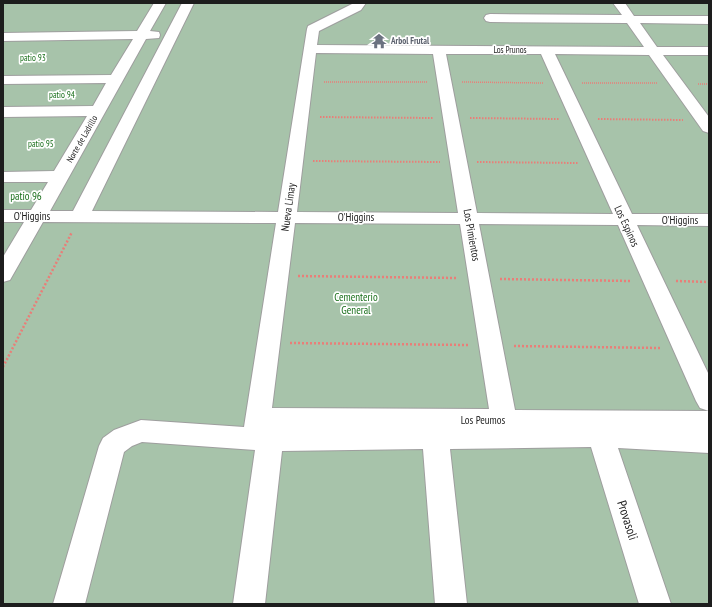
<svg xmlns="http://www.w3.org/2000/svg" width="712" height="607" font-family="'PT Sans Narrow',sans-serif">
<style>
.cemetery{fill:#a7c3aa}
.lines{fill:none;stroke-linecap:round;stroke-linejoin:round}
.minor-casing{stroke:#9e9e9e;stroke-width:2}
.path-far2{stroke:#e97e78;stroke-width:1.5;stroke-dasharray:1 1;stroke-linecap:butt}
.path-far1{stroke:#e97e78;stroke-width:2;stroke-dasharray:1.5 1.5;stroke-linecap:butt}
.path{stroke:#e97e78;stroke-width:2.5;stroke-dasharray:2 2;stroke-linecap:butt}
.minor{fill:#fff;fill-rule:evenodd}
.labels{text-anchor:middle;stroke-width:3.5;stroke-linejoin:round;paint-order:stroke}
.far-worship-label{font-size:9px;font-weight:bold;fill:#5b616d;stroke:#fff;text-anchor:start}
.far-street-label{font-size:9px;fill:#1d1d1d;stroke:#fff}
.far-park-label{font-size:9px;fill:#186e1a;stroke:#fff}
.park-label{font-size:11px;fill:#186e1a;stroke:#fff}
.street-label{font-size:11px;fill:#1d1d1d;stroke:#fff}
.near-street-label{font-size:13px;fill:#1d1d1d;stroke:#fff}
</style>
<rect width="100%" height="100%" fill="#ede9e4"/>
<!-- cemetery -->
<rect class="cemetery" x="3" y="3" width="706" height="601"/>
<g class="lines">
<!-- minor casing -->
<g class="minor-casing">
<path id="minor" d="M154,3H166L150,31L159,32L160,35L159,38L146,39L50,211H73L182,3H194L92,211L278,212L307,29L308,26L354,3H366L361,10L319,31L317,45L644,47L627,23L490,22L486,21L484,18L486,15L490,14L622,15L613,3H625L634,16H709V24L640,23L657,47H709V55H663L709,117V133L703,131L649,55L555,54L632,214H709V226L637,225L709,375V411L700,408L696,401L618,225L479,224L515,410L709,411V453L618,448L671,604H639L591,447L450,449L467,604H435L423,449L282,451L265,604H233L255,450L142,442L132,446L124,452L85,604H53L99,446L103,438L114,430L141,420L244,427L276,223L43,222L10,280L3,282V257L24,222H3V210H31L48,182H3V172L54,171L87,116L3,117V107L93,106L106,83L3,84V76L111,75L133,39L3,41V33L137,31ZM316,53L433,54L458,213L297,212ZM446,54H541L613,214L477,213ZM295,223L460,224L489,409L272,408Z"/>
</g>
<!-- path-far2 -->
<g class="path-far2">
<polyline points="324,82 427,82"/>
<polyline points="462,82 543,83"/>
<polyline points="582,83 657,83"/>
<polyline points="698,84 709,84"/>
</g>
<!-- path-far1 -->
<g class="path-far1">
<polyline points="320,117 433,118"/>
<polyline points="470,118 559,119"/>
<polyline points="598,119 683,120"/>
<polyline points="313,161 440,162"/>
<polyline points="477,162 578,163"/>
</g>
<!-- path -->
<g class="path">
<polyline points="298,276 457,278"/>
<polyline points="500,279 631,281"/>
<polyline points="676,281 709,282"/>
<polyline points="290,343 469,345"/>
<polyline points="514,346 661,348"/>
<polyline points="3,367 72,232"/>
</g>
<!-- minor -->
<use href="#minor" class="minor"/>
</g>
<!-- icons -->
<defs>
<g id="temple-bare" transform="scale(1.2)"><path d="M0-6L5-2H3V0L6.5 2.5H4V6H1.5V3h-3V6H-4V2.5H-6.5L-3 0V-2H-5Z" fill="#6b7280" stroke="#fff" stroke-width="2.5" paint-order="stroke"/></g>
</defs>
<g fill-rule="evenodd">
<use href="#temple-bare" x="379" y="41"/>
</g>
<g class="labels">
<!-- far-worship labels -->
<g class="far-worship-label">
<text x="391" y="44">Arbol Frutal</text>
</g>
<!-- far-street labels -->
<g class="far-street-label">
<text x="510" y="53">Los Prunos</text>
<text transform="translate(82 139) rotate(-60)" y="3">Norte de Ladrillo</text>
</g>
<!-- far-park labels -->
<g class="far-park-label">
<text x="33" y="61">patio 93</text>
<text x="62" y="98">patio 94</text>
<text x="41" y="147">patio 95</text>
</g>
<!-- park labels -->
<g class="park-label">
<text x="26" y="200">patio 96</text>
<text x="356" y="301">Cementerio<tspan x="356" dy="13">General</tspan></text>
</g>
<!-- street labels -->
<g class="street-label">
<text transform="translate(288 207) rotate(-82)" y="4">Nueva Limay</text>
<text x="32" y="220">O'Higgins</text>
<text x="356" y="221">O'Higgins</text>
<text x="680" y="224">O'Higgins</text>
<text transform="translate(627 226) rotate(65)" y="4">Los Espinos</text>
<text transform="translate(472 235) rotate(80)" y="4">Los Pimientos</text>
<text x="483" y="424">Los Peumos</text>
</g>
<!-- near-street labels -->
<g class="near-street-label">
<text transform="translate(628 520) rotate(72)" y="5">Provasoli</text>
</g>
</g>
<!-- border -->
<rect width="712" height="607" fill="none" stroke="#1d1d1d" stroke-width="8"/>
</svg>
